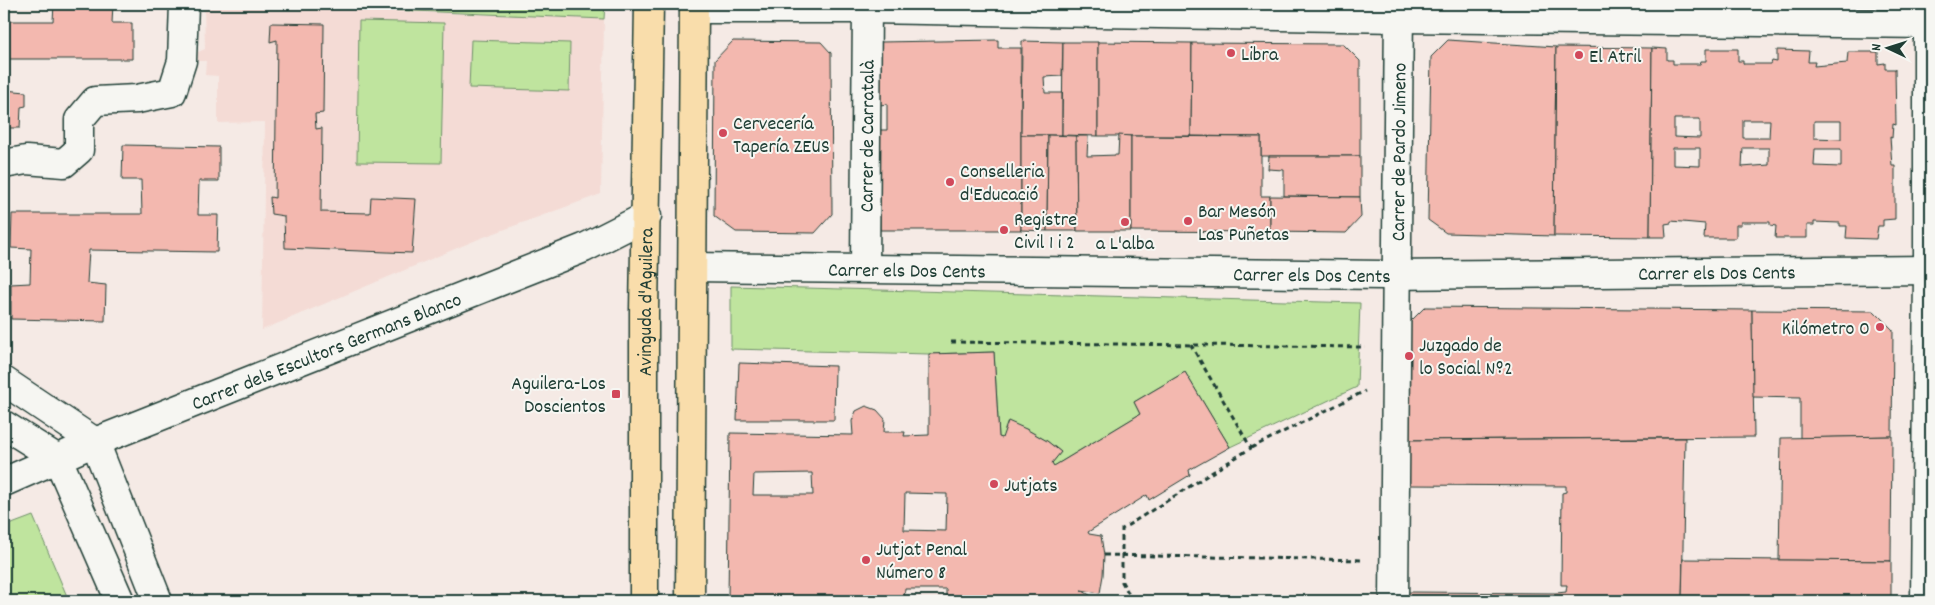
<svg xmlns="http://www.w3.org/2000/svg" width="1935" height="605" font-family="Dekko,sans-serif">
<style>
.built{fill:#f4dbd5}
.green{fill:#bfe49e;stroke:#6f9069}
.building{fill:#f3b8af;stroke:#1f3d34;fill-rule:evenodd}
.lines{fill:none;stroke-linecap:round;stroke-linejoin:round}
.street-casing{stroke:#1f3d34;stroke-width:31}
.primary-casing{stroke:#1f3d34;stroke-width:31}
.path{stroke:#1f3d34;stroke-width:3;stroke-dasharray:5 4;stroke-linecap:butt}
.street{stroke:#f6f6f2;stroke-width:28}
.primary{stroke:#f9ddab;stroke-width:28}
.poi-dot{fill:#d1495b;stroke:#f6f6f2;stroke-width:2}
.labels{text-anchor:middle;stroke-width:4;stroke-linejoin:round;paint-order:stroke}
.poi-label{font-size:20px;fill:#1f3d34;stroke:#f6f6f2;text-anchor:start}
.street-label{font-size:20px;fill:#1f3d34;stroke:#f6f6f2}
</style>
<rect width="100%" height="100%" fill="#f5eae5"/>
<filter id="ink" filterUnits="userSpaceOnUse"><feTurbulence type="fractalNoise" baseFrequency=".02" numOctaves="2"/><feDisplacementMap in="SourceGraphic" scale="10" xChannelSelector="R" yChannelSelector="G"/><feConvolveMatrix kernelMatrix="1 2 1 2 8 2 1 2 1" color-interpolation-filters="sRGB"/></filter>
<g filter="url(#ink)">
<!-- built -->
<polygon class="built" points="204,4 604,19 601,194 481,238 262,330 265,122 218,123 218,76 205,75 206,61 198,61 198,52 205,49"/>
<!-- green -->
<g class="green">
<polygon points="248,4 605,4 604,19"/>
<polygon points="359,21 444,23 441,163 357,162"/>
<polygon points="471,40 570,43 569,91 469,88"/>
<polygon points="731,286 1360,303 1357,387 1230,447 1185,372 1134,402 1140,414 1054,466 1052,463 1061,452 1047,441 1026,429 1002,438 999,437 994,352 929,354 731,349"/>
<polygon points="33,516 69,601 4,601 4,527"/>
</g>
<!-- building -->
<g class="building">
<polygon points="54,4 113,4 112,23 132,23 132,59 4,59 4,21 53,21"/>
<polygon points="271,23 324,24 323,113 315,114 316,129 322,128 321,212 370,213 371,197 416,199 412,253 285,248 284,216 271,214 270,197 275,198 277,40 270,42"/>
<polygon points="998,40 998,48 1021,48 1021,230 880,230 880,130 887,130 887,104 880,105 881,42"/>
<polygon points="1448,40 1556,47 1554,236 1446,233 1428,220 1431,57"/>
<polygon points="733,41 821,42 831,53 832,214 815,233 736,232 714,216 715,60"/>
<polygon points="1022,41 1063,42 1062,76 1044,77 1045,93 1062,93 1062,135 1021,135"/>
<polygon points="1063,42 1098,42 1098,136 1062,135"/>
<polygon points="1098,42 1192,43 1191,136 1098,136"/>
<polygon points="1192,43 1343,44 1360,61 1360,156 1261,156 1261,137 1191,136"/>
<polygon points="1556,47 1652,48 1650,237 1554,236"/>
<path d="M1652,48L1667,49V60H1673V64H1700L1701,61H1706V49H1738V61H1743V64H1771L1772,61L1777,62V50L1809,51L1808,62H1815L1814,66L1847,63L1848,52H1878V64L1885,63V69H1895L1896,125L1893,124L1892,138L1890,137L1892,166H1895V219L1883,220V226H1878L1876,239L1846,238L1847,226H1840V223L1814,222V225H1807V238H1775L1776,226L1770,225V222H1741V225H1736V238H1704L1705,224L1671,221V223L1665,224L1666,237H1650ZM1674,119H1700V138L1674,137ZM1743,120H1770L1769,138H1743ZM1814,121H1841V139L1814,138ZM1673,148H1700V166L1673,165ZM1743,148H1769V165L1742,167ZM1815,149H1841V167L1814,166Z"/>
<polygon points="4,90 26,92 26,106 21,107 20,128 4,128"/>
<polygon points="1021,135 1048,135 1047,231 1021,230"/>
<polygon points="1048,135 1076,136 1077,231 1047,231"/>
<polygon points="1119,135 1131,136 1131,231 1077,231 1076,136 1088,136 1087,156 1118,155"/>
<polygon points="1131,136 1261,137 1261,196 1270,196 1270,232 1131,231"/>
<polygon points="123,145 219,147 219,181 199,181 198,215 218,215 217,252 89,250 87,283 106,285 105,321 11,319 11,284 30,283 31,249 11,248 12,214 142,214 141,180 122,180"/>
<polygon points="1269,156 1360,156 1360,197 1284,196 1284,170 1268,169"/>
<polygon points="1270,196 1360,197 1361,217 1346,233 1270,232"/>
<polygon points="1425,307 1752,310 1754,437 1408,440 1409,323"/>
<polygon points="1752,310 1874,311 1893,330 1892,436 1800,438 1800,398 1753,397"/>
<path d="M994,352L999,437L1002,438L1008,421L1026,429L1047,441L1061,452L1052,463L1054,466L1140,414L1134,402L1185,372L1230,447L1189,470L1190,475L1149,500L1147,495L1088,532L1089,534L1101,536L1104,555L1103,575L1100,593L1081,590L1100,601H946V589H905L904,601H728L730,433L853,435L852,421L856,411L866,406L877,410L885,419L884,432H905L904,436L929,435V354ZM812,473L813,495H753L754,474ZM905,493L947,494L946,531L904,530Z"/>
<polygon points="739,363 835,366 834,420 737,420"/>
<polygon points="1892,436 1891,561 1779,560 1781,438"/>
<polygon points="1685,438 1682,601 1407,601 1407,592 1557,593 1566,592 1567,585 1561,585 1562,493 1566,492 1566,486 1407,485 1408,440"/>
<polygon points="1683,559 1891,561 1891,601 1682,601"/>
</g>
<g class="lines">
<!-- street casing -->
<g class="street-casing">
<g id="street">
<polyline points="694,9 867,9 1399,18 1931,24"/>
<polyline points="4,164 26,160 64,163 79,150 79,120 95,101 137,99 172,92 182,61 184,4"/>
<path id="s1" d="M693,267L1383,275L1931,270"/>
<path id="s2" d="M865,268L867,4"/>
<polyline points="4,381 95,442 158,601"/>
<polyline points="4,425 58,459 120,601"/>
<path id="s3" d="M4,482L95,442L584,248L647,216"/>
<path id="s4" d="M1394,601L1399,4"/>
<polyline points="1925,601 1928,270 1928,4"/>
</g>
</g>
<!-- primary casing -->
<g class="primary-casing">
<g id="primary">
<path id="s5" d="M644,601V312L649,4"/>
<polyline points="690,601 694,4"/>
</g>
</g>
<!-- path -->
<g class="path">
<polyline points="951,342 1365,347"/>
<polyline points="1251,448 1365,391"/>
<polyline points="1104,555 1364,560"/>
<polyline points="1133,601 1122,582 1122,529 1251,448 1191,345"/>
</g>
<!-- street -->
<use href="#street" class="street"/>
<!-- primary -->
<use href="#primary" class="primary"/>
</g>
</g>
<!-- markers -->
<g class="poi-dot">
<circle cx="1231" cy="53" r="5"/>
<circle cx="1579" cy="55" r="5"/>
<circle cx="723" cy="133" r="5"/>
<circle cx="950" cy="182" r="5"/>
<circle cx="1188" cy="221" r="5"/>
<circle cx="1125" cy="222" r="5"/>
<circle cx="1004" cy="230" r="5"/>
<circle cx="1880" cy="327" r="5"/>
<circle cx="1409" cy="356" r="5"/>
<rect x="611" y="389" width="10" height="10" rx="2.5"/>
<circle cx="994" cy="484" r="5"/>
<circle cx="866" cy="560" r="5"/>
</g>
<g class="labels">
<!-- poi labels -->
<g class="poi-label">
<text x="1241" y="60">Libra</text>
<text x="1589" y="62">El Atril</text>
<text x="733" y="129">Cervecería<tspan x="733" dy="23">Tapería ZEUS</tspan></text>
<text x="960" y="177">Conselleria<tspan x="960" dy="23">d'Educació</tspan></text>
<text x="1198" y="217">Bar Mesón<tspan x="1198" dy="23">Las Puñetas</tspan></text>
<text x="1014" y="225">Registre<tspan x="1014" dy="23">Civil 1 i 2</tspan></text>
<text x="1125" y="249" text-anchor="middle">a L'alba</text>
<text x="1870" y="334" text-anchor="end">Kilómetro 0</text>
<text x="1419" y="351">Juzgado de<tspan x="1419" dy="23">lo Social Nº2</tspan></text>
<text x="606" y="389" text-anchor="end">Aguilera-Los<tspan x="606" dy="23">Doscientos</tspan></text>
<text x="1004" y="491">Jutjats</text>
<text x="876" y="555">Jutjat Penal<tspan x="876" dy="23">Número 8</tspan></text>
</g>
<!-- street labels -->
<g class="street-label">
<text dy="7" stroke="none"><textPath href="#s2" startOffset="132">Carrer de Carratalà</textPath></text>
<text dy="7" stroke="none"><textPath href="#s4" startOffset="449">Carrer de Pardo Jimeno</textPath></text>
<text dy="7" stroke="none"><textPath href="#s1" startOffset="214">Carrer els Dos Cents</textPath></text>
<text dy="7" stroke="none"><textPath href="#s1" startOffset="1024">Carrer els Dos Cents</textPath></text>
<text dy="7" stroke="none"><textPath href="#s1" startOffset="619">Carrer els Dos Cents</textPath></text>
<text dy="7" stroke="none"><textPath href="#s5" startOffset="299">Avinguda d'Aguilera</textPath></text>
<text dy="7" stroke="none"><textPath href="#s3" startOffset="348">Carrer dels Escultors Germans Blanco</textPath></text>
</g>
</g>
<!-- margin -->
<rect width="1935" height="605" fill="none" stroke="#f6f6f2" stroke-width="20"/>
<rect x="10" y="10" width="1915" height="585" fill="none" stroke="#1f3d34" stroke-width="2" filter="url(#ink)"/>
<!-- north arrow -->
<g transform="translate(1888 48) rotate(274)" stroke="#f6f6f2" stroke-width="4" paint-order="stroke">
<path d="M0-4L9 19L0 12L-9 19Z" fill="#1f3d34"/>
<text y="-8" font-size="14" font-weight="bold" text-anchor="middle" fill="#1f3d34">N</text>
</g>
</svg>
